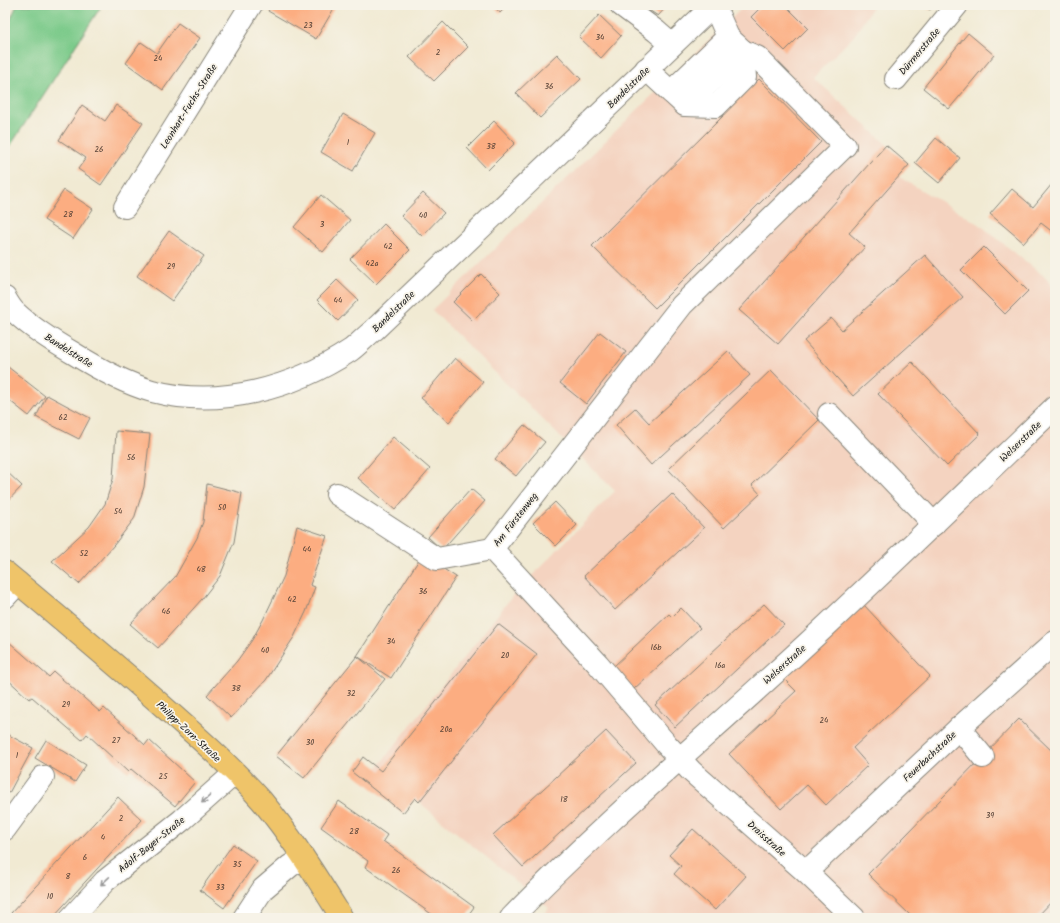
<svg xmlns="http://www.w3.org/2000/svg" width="1060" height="923" font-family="Kalam,sans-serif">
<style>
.built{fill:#f4d3c0}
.green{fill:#7cca8a;stroke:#4c7353}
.building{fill:#fcad81}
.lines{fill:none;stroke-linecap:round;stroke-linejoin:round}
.minor-casing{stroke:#868378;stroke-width:24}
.major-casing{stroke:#868378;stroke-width:24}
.minor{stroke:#fff;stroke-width:22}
.major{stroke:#efc469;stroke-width:22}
.oneway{stroke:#999}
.labels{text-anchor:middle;stroke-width:3.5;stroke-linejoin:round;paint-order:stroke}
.number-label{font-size:8px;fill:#544035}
.street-label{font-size:10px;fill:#1c1c1c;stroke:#f7f3e8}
</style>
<rect width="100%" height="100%" fill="#f7f3e8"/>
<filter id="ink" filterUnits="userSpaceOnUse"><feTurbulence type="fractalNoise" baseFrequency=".025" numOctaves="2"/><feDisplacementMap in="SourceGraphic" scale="8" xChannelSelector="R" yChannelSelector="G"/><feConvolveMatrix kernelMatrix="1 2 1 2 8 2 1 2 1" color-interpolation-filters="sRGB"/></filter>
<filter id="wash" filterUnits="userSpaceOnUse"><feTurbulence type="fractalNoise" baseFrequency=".012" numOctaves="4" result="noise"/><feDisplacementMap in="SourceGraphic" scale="16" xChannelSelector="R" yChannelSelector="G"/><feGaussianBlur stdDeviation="0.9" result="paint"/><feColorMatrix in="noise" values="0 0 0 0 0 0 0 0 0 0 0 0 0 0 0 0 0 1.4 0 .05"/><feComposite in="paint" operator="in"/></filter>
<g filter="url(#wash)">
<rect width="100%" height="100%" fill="#f1ead3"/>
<!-- built -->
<polygon class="built" points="745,5 874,5 854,36 813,77 909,165 899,177 979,224 1045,277 1055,289 1055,918 540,918 549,908 377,768 514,594 615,491 432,310"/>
<!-- green -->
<polygon class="green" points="17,5 102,5 5,154 5,31"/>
<g id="blocks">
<!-- building -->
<g class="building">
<polygon points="272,5 336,5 316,39 268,11"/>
<polygon points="493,5 508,5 500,13"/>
<polygon points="641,5 668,5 658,16"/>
<polygon points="763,5 785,5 808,28 785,51 751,17"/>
<polygon points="923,5 933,5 930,10"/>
<polygon points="599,15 621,36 601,58 579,37"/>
<polygon points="443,22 468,47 434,81 409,57"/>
<polygon points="178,23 200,38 163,90 126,63 141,42 157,53"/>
<polygon points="968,33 994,55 949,109 923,88"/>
<polygon points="704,52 745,93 759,79 821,142 655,308 592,246 723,116 681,74"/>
<polygon points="557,54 581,79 540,118 516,93"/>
<polygon points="82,105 105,121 116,105 143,123 101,185 78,169 86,158 59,140"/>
<polygon points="343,114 375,133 353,171 321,152"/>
<polygon points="494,121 515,143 488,170 467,148"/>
<polygon points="936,138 960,158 939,183 915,163"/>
<polygon points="886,145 909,165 849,233 865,247 778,344 739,310"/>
<polygon points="1052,184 1055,187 1055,232 1054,233 1041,223 1024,243 990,214 1012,189 1033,207"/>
<polygon points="64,190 93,209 73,239 44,220"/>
<polygon points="423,193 444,213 422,236 401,216"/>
<polygon points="321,195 350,220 323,252 294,227"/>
<polygon points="384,224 410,250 376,284 350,259"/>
<polygon points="169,231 204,256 172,301 137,276"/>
<polygon points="984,247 1028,291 1005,314 961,270"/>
<polygon points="925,255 963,297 853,396 804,341 831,318 842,330"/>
<polygon points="481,274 500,293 473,321 453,302"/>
<polygon points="337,280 358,300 338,321 317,300"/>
<polygon points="600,332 626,352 586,404 560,383"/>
<polygon points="728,351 750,375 651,465 616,425 635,408 649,423"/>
<polygon points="455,358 483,382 449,422 421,398"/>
<polygon points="912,362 980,434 947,466 878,394"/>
<polygon points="8,367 45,396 29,416 5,397 5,371"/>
<polygon points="771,370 819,420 752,485 760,494 724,528 668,469"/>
<polygon points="47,395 90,418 79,439 36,417"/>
<polygon points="524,425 545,442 516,476 495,459"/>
<polygon points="116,431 150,434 144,487 134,519 114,545 79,584 52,561 89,527 105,504 113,479"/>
<polygon points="393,437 430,469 395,510 358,478"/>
<polygon points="5,470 22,486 5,504"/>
<polygon points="207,484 242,493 234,542 220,576 202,599 158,648 130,624 175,577 197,538 203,522"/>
<polygon points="471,489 485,501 442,550 428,537"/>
<polygon points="672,494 704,528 615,610 584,576"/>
<polygon points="555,502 577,525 556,546 533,523"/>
<polygon points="297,526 327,536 310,585 315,587 306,612 294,637 279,660 266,680 231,718 207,695 237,661 252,640 263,620 284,576"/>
<polygon points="422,555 456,577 391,678 357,656"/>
<polygon points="764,604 784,625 675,727 655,705"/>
<polygon points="864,605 930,676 853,748 868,765 826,805 807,785 781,809 729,754 796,691 784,679"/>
<polygon points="681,608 700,628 634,689 613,667 669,614 672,617"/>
<polygon points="498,624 537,654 419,802 415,798 403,813 352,772 363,757 381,771"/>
<polygon points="8,641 49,677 54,672 100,712 104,708 145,745 149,740 195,782 175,806 131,769 128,772 87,734 82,740 32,697 29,699 5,677 5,644"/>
<polygon points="357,656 385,679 304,778 276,756"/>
<polygon points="1019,719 1055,754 1055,898 1036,918 913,918 868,874"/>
<polygon points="606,731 636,763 523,867 493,835"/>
<polygon points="5,733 33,748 9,793 5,791"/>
<polygon points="46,740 86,765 75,782 35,758"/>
<polygon points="118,797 142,820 52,918 16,918 11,913"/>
<polygon points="339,801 387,835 383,841 474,907 466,918 437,918 365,867 368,861 321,827"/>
<polygon points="693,829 746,876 715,910 674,874 681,866 669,855"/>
<polygon points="233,844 257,861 224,908 200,890"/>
</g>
</g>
</g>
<g filter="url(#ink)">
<use href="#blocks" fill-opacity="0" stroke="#868378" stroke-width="1"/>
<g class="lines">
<!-- minor casing -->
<g class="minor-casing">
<g id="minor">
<polyline points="621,5 656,31 672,45"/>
<polyline points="896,79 957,5"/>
<polyline points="671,92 728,37"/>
<polyline points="685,105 716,106 745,77 743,51 728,37 714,5"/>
<polyline points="125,207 251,5"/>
<path d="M5,298C8,303 11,309 16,313C32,328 54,342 73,353C97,368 124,383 152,391C220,409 294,388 351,350C359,344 366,336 374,330L714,5"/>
<polyline points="829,414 934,524"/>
<polyline points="337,494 437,559 492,549"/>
<polyline points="492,549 682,305 845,146 757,57 743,51 685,105 646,69"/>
<polyline points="492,549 598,664 667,745 691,771 806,872 854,918"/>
<polyline points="5,597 18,583"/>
<polyline points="959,728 983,757"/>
<polyline points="5,829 43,777"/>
<polyline points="806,872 959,728 1055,642"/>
<polyline points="71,918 105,881 182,820 235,773"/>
<polyline points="244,918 263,889 290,866 303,858"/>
<path d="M511,918C606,820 711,733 811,640C893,564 974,485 1055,407"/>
</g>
</g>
<!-- major casing -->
<g class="major-casing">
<path id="major" d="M5,572C59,617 113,662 166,709C199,738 233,768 262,801C292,837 317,878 342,918"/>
</g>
<!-- minor -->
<use href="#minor" class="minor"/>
<!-- major -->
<use href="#major" class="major"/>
</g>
<!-- one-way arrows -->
<defs><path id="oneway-shaft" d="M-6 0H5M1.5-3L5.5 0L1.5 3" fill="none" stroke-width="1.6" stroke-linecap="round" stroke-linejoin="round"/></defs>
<g class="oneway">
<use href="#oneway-shaft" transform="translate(206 799) rotate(139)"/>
<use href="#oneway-shaft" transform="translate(105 881) rotate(137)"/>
</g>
</g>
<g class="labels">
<!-- number labels -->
<g class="number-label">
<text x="308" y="28">23</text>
<text x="600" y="40">34</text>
<text x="438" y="55">2</text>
<text x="158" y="61">24</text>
<text x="549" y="89">36</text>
<text x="348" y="145">1</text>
<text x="491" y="149">38</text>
<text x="99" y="152">26</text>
<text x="68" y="217">28</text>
<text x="423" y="218">40</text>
<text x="322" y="227">3</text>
<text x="388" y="249">42</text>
<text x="372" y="266">42a</text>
<text x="171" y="269">29</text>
<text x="338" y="303">44</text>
<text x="63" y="420">62</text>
<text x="131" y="460">56</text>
<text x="222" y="510">50</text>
<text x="118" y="514">54</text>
<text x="307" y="552">44</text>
<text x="84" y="556">52</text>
<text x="201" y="572">48</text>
<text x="423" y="594">36</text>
<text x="292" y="602">42</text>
<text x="166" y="614">46</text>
<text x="391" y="644">34</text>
<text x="656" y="650">16b</text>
<text x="265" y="653">40</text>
<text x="505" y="658">20</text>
<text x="720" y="668">16a</text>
<text x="236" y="691">38</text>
<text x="351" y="696">32</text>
<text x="66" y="707">29</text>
<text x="824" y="723">24</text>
<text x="446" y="732">20a</text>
<text x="116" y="743">27</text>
<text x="310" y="745">30</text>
<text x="17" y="758">1</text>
<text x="163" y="779">25</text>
<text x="564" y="802">18</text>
<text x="990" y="818">39</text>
<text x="121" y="821">2</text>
<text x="354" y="834">28</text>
<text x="103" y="840">4</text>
<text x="85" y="860">6</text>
<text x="237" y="867">35</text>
<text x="396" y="873">26</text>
<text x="68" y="879">8</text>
<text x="220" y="890">33</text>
<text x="50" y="899">10</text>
</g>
<!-- street labels -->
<g class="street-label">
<text transform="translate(919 51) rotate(-50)" y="4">Dürrnerstraße</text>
<text transform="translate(628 87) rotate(-44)" y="4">Bandelstraße</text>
<text transform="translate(188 106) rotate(-58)" y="4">Leonhart-Fuchs-Straße</text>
<text transform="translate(393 311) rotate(-44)" y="4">Bandelstraße</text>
<text transform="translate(69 350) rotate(32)" y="4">Bandelstraße</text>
<text transform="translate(1020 441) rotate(-44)" y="4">Welserstraße</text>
<text transform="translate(515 519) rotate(-52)" y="4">Am Fürstenweg</text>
<text transform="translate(784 664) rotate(-42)" y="4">Welserstraße</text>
<text transform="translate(189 731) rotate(43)" y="4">Philipp-Zorn-Straße</text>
<text transform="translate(929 756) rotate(-43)" y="4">Feuerbachstraße</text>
<text transform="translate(767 838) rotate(42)" y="4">Draisstraße</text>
<text transform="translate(151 844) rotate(-39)" y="4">Adolf-Bayer-Straße</text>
</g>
</g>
<!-- margin -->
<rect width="1060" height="923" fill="none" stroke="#f7f3e8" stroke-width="20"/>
</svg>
